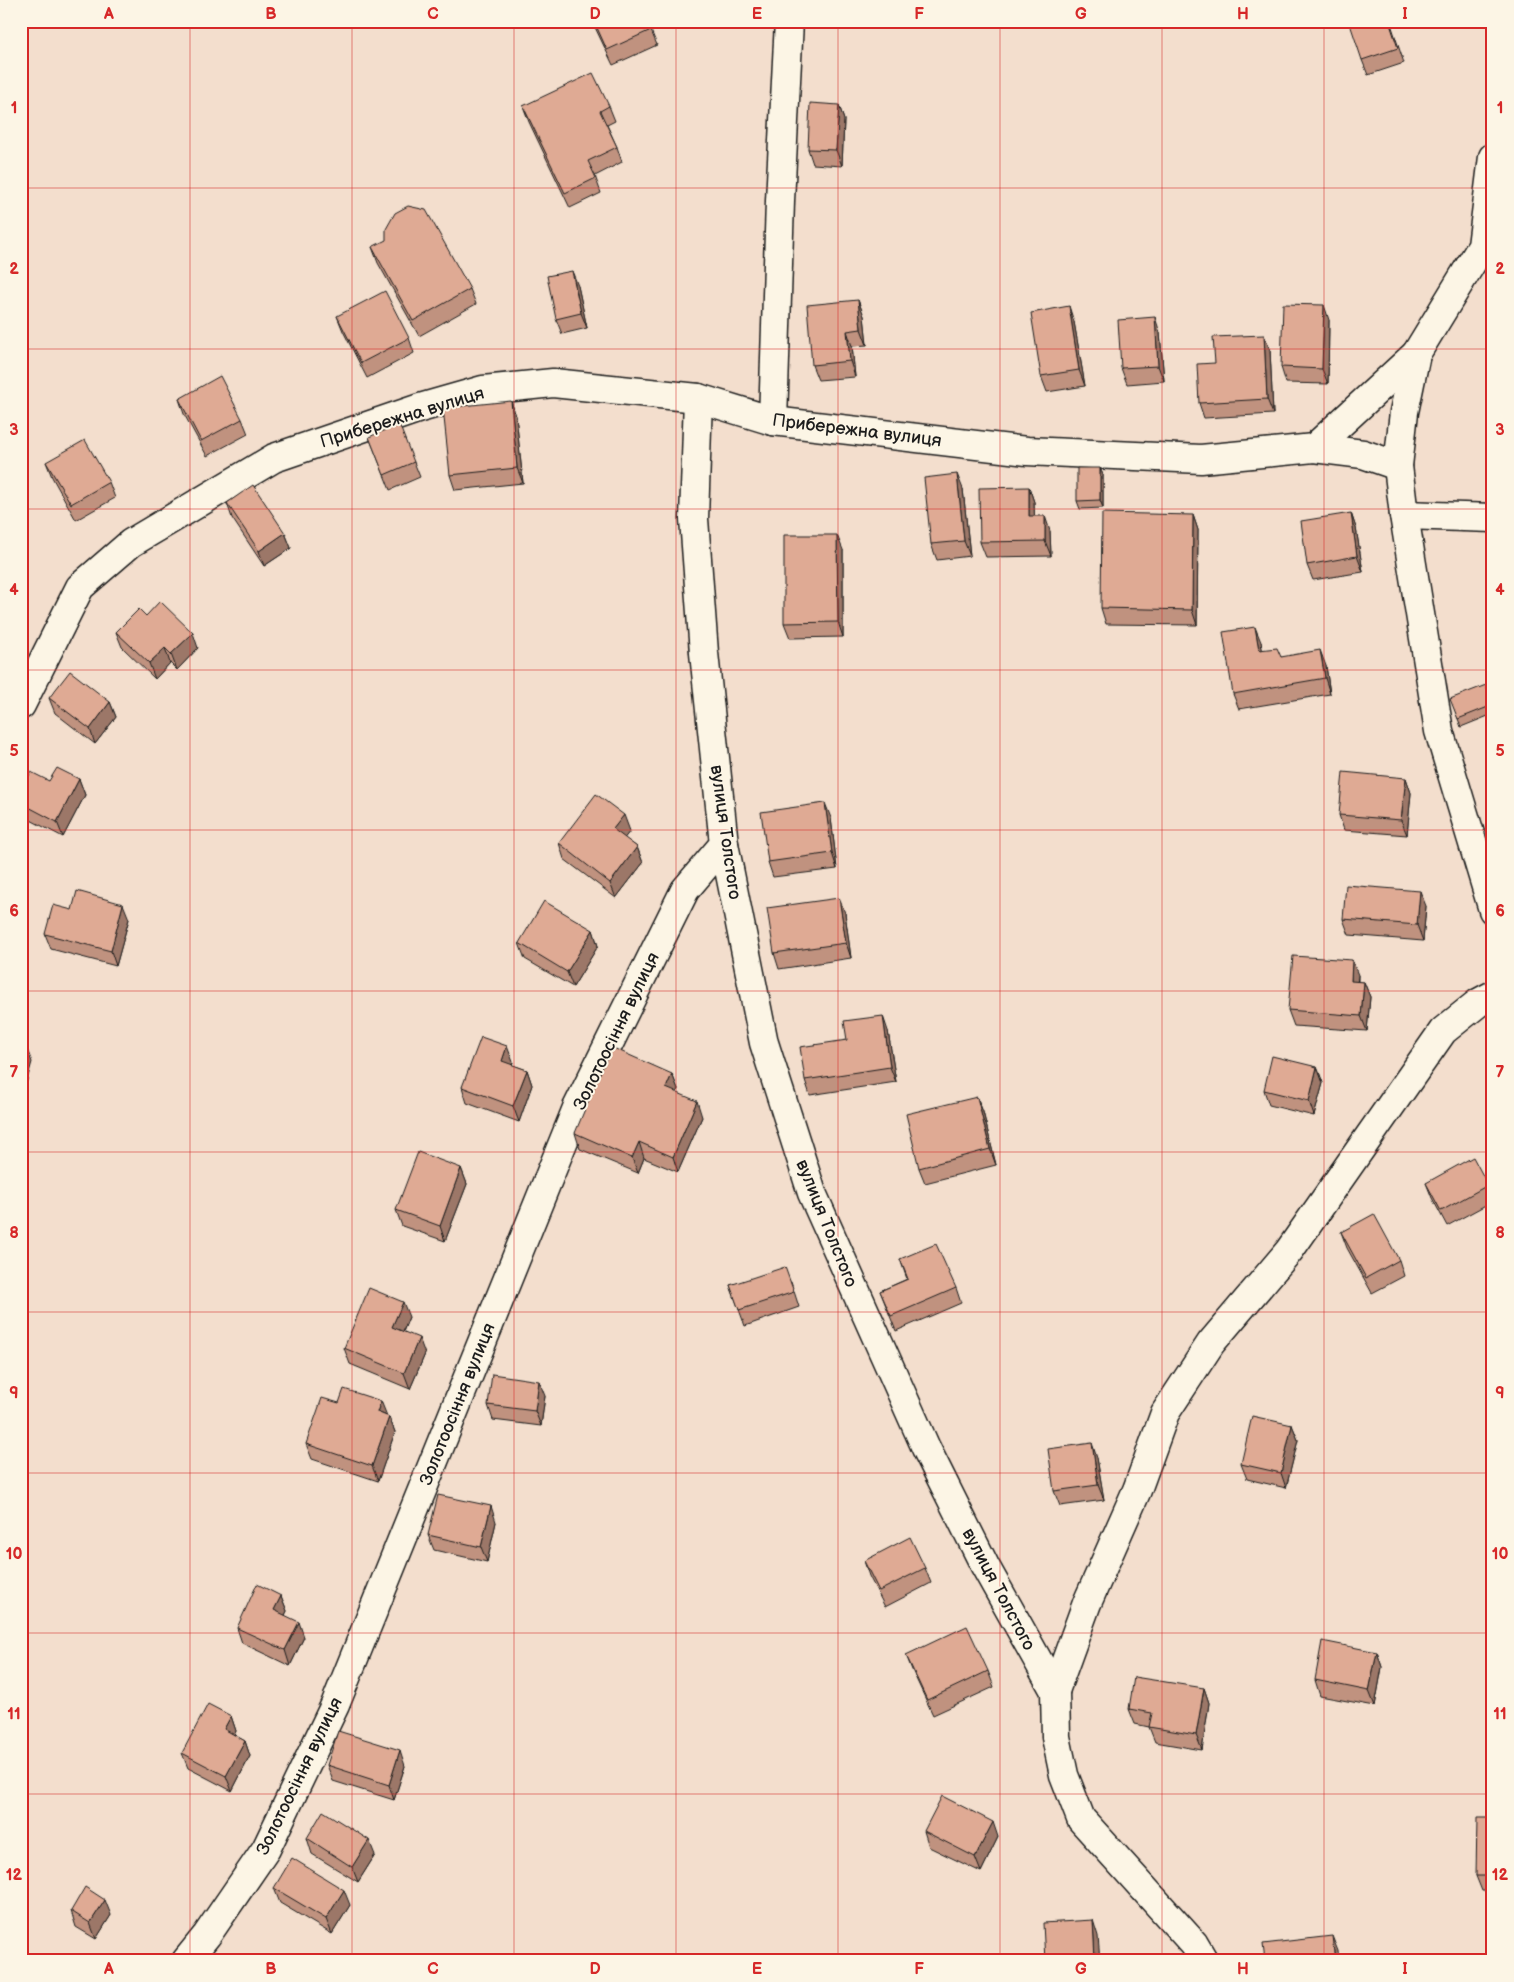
<svg xmlns="http://www.w3.org/2000/svg" width="1514" height="1982" font-family="'Balsamiq Sans',sans-serif">
<style>
.lines{fill:none;stroke-linecap:round;stroke-linejoin:round}
.minor-casing{stroke:#1c1c1c;stroke-width:31}
.minor{stroke:#fcf5e5;stroke-width:28}
.wall{fill:#c0927f;stroke:#1c1c1c}
.shaded-wall{fill:#9c7768;stroke:#1c1c1c}
.building{fill:#dfaa94;stroke:#1c1c1c}
.grid{fill:none;stroke:#d62828;stroke-width:1;stroke-opacity:0.55}
.labels{text-anchor:middle;stroke-width:4;stroke-linejoin:round;paint-order:stroke}
.street-label{font-size:18px;fill:#1c1c1c;stroke:#fcf5e5}
.neatline{fill:none;stroke:#d62828;stroke-width:2}
.grid-label{font-size:16px;text-anchor:middle;font-weight:bold;fill:#d62828}
</style>
<rect width="100%" height="100%" fill="#f3decd"/>
<filter id="ink" filterUnits="userSpaceOnUse"><feTurbulence type="fractalNoise" baseFrequency=".02" numOctaves="2"/><feDisplacementMap in="SourceGraphic" scale="10" xChannelSelector="R" yChannelSelector="G"/><feConvolveMatrix kernelMatrix="1 2 1 2 8 2 1 2 1" color-interpolation-filters="sRGB"/></filter>
<g filter="url(#ink)">
<g class="lines">
<!-- minor casing -->
<g class="minor-casing">
<g id="minor">
<polyline points="1493,157 1482,246 1416,354 1404,412 1398,466 1404,515 1439,731 1493,910"/>
<polyline points="698,398 694,519 704,653 724,844 764,1043 812,1193 926,1448 985,1566 1055,1691 1056,1737 1064,1775 1081,1819 1194,1944 1204,1961"/>
<polyline points="773,421 780,201 789,21"/>
<polyline points="1314,448 1416,354"/>
<polyline points="1404,515 1493,518"/>
<polyline points="21,705 80,587 131,543 274,458 420,408 483,390 553,383 698,398 773,421 1027,451 1201,459 1314,448 1363,454 1398,466"/>
<polyline points="1055,1691 1087,1603 1137,1490 1165,1413 1211,1343 1289,1251 1443,1031 1478,1003 1493,995"/>
<polyline points="186,1961 207,1935 266,1849 335,1705 577,1108 685,890 724,844"/>
</g>
</g>
<!-- minor -->
<use href="#minor" class="minor"/>
</g>
<!-- wall -->
<g class="wall">
<polygon points="592,21 647,21 657,45 613,65"/>
<polygon points="1086,21 1095,21 1087,23"/>
<polygon points="1390,21 1404,63 1368,75 1362,60"/>
<polygon points="839,105 844,120 842,166 813,164 808,149"/>
<polygon points="523,106 609,106 615,121 607,125 617,147 622,162 595,176 601,193 570,208 529,122"/>
<polygon points="372,247 470,289 476,304 419,336 378,263"/>
<polygon points="578,286 587,328 562,334 556,319"/>
<polygon points="858,300 864,316 867,345 852,346 855,377 818,380 812,365"/>
<polygon points="337,316 409,338 414,353 367,378 343,331"/>
<polygon points="1329,320 1328,384 1286,383 1281,367"/>
<polygon points="1074,322 1085,386 1047,392 1041,376"/>
<polygon points="1160,333 1164,381 1127,384 1121,368"/>
<polygon points="1270,350 1273,414 1204,418 1199,403 1215,363"/>
<polygon points="179,399 242,419 248,434 207,456 184,414"/>
<polygon points="511,401 516,416 523,483 455,490 450,475"/>
<polygon points="369,437 414,462 420,477 390,490"/>
<polygon points="46,462 109,482 115,498 76,520 52,477"/>
<polygon points="1100,468 1103,475 1103,508 1080,509 1077,501"/>
<polygon points="1029,487 1034,502 1034,516 1050,531 1051,556 986,557 980,542"/>
<polygon points="963,489 970,556 937,560 931,544"/>
<polygon points="227,503 285,533 291,548 264,566 232,518"/>
<polygon points="1351,513 1356,528 1363,572 1313,580 1307,565"/>
<polygon points="1193,515 1198,530 1197,625 1106,624 1101,608"/>
<polygon points="843,550 843,637 790,638 784,623"/>
<polygon points="116,632 198,648 177,670 170,663 155,679 122,647"/>
<polygon points="1261,642 1262,650 1281,657 1326,666 1330,694 1239,709 1233,694"/>
<polygon points="49,698 110,702 116,717 95,744 55,713"/>
<polygon points="1451,699 1493,704 1493,714 1461,727"/>
<polygon points="1406,778 1411,793 1407,835 1344,830 1339,815"/>
<polygon points="79,779 85,795 63,837 21,815 21,789 49,781"/>
<polygon points="831,818 837,869 773,877 768,862"/>
<polygon points="630,831 624,838 637,847 643,863 616,898 564,859 559,843"/>
<polygon points="1426,906 1423,941 1349,935 1343,919"/>
<polygon points="72,910 129,919 116,966 51,949 45,934"/>
<polygon points="845,913 851,958 779,969 774,953"/>
<polygon points="593,930 598,946 573,987 525,959 519,943"/>
<polygon points="1358,975 1358,982 1364,982 1370,997 1367,1031 1294,1026 1288,1010"/>
<polygon points="888,1031 896,1082 810,1095 805,1080 847,1040"/>
<polygon points="513,1062 512,1065 527,1070 532,1085 519,1122 467,1103 462,1087"/>
<polygon points="1317,1067 1323,1083 1314,1116 1269,1105 1264,1090"/>
<polygon points="672,1074 678,1089 676,1093 702,1117 678,1172 644,1158 638,1173 580,1149 575,1133"/>
<polygon points="977,1097 983,1112 996,1165 925,1183 919,1168"/>
<polygon points="461,1168 467,1184 445,1241 402,1226 396,1210"/>
<polygon points="1426,1183 1488,1185 1493,1198 1493,1201 1447,1226 1432,1198"/>
<polygon points="1341,1232 1399,1260 1404,1276 1372,1293 1347,1248"/>
<polygon points="900,1259 956,1288 961,1303 896,1331 880,1291 907,1279"/>
<polygon points="791,1282 799,1307 745,1326 730,1285"/>
<polygon points="409,1317 403,1332 425,1354 410,1389 350,1364 344,1348"/>
<polygon points="545,1396 541,1426 493,1420 488,1405"/>
<polygon points="339,1403 389,1417 395,1432 378,1481 312,1459 306,1444"/>
<polygon points="1292,1425 1298,1440 1286,1488 1247,1479 1241,1464"/>
<polygon points="1097,1458 1104,1500 1060,1506 1054,1491"/>
<polygon points="496,1522 487,1562 434,1550 428,1535"/>
<polygon points="864,1561 925,1568 931,1583 885,1607 869,1576"/>
<polygon points="281,1596 287,1611 285,1615 304,1637 290,1666 242,1643 237,1628"/>
<polygon points="1377,1652 1382,1667 1375,1706 1320,1696 1315,1680"/>
<polygon points="906,1655 988,1671 994,1687 933,1715 912,1670"/>
<polygon points="1204,1688 1209,1703 1202,1750 1155,1742 1149,1727 1135,1724 1129,1709"/>
<polygon points="231,1716 236,1731 234,1735 245,1741 250,1756 232,1791 188,1768 182,1753"/>
<polygon points="327,1765 405,1766 394,1800 333,1781"/>
<polygon points="1493,1818 1493,1891 1482,1891 1476,1876"/>
<polygon points="924,1831 998,1837 981,1872 929,1847"/>
<polygon points="307,1838 375,1855 358,1882 312,1854"/>
<polygon points="274,1888 350,1905 332,1934 280,1903"/>
<polygon points="71,1911 111,1915 96,1939 76,1927"/>
</g>
<!-- shaded-wall -->
<g class="shaded-wall">
<polygon points="839,105 844,120 842,166 836,150"/>
<polygon points="572,271 578,286 587,328 581,313"/>
<polygon points="858,300 864,316 867,345 861,329"/>
<polygon points="1324,305 1329,320 1328,384 1322,369"/>
<polygon points="1069,306 1074,322 1085,386 1079,370"/>
<polygon points="1155,317 1160,333 1164,381 1158,366"/>
<polygon points="847,331 852,346 855,377 850,361"/>
<polygon points="1264,335 1270,350 1273,414 1267,399"/>
<polygon points="511,401 516,416 523,483 517,468"/>
<polygon points="1100,468 1103,475 1103,508 1100,500"/>
<polygon points="957,474 963,489 970,556 964,541"/>
<polygon points="1029,487 1034,502 1035,531 1029,516"/>
<polygon points="1351,513 1356,528 1363,572 1357,556"/>
<polygon points="1193,515 1198,530 1197,625 1192,610"/>
<polygon points="1045,516 1050,531 1051,556 1045,541"/>
<polygon points="285,533 291,548 264,566 259,551"/>
<polygon points="837,535 843,550 843,637 838,622"/>
<polygon points="1255,627 1261,642 1265,666 1259,650"/>
<polygon points="193,633 198,648 177,670 171,654"/>
<polygon points="165,648 170,663 155,679 149,663"/>
<polygon points="1320,650 1326,666 1330,694 1325,678"/>
<polygon points="110,702 116,717 95,744 90,729"/>
<polygon points="1406,778 1411,793 1407,835 1401,820"/>
<polygon points="79,779 85,795 63,837 57,822"/>
<polygon points="825,803 831,818 837,869 832,853"/>
<polygon points="624,815 630,831 619,845 613,829"/>
<polygon points="637,847 643,863 616,898 610,883"/>
<polygon points="1420,891 1426,906 1423,941 1417,925"/>
<polygon points="839,898 845,913 851,958 846,943"/>
<polygon points="123,904 129,919 116,966 111,951"/>
<polygon points="593,930 598,946 573,987 567,972"/>
<polygon points="1352,960 1358,975 1356,996 1351,981"/>
<polygon points="1364,982 1370,997 1367,1031 1361,1016"/>
<polygon points="883,1016 888,1031 896,1082 890,1067"/>
<polygon points="507,1046 513,1062 507,1076 502,1061"/>
<polygon points="26,1047 32,1062 21,1102 21,1065"/>
<polygon points="1317,1067 1323,1083 1314,1116 1309,1101"/>
<polygon points="527,1070 532,1085 519,1122 513,1106"/>
<polygon points="672,1074 678,1089 671,1103 666,1088"/>
<polygon points="977,1097 983,1112 996,1165 990,1149"/>
<polygon points="697,1101 702,1117 678,1172 673,1157"/>
<polygon points="639,1142 644,1158 638,1173 632,1158"/>
<polygon points="461,1168 467,1184 445,1241 440,1226"/>
<polygon points="403,1302 409,1317 398,1343 392,1327"/>
<polygon points="419,1338 425,1354 410,1389 404,1373"/>
<polygon points="539,1381 545,1396 541,1426 535,1411"/>
<polygon points="381,1401 387,1416 377,1412"/>
<polygon points="389,1417 395,1432 378,1481 372,1466"/>
<polygon points="1292,1425 1298,1440 1286,1488 1281,1473"/>
<polygon points="1092,1443 1097,1458 1104,1500 1098,1485"/>
<polygon points="491,1506 496,1522 487,1562 481,1547"/>
<polygon points="281,1596 287,1611 280,1625 274,1610"/>
<polygon points="299,1622 304,1637 290,1666 285,1650"/>
<polygon points="1377,1652 1382,1667 1375,1706 1369,1691"/>
<polygon points="1204,1688 1209,1703 1202,1750 1196,1735"/>
<polygon points="231,1716 236,1731 229,1745 224,1729"/>
<polygon points="245,1741 250,1756 232,1791 226,1776"/>
<polygon points="400,1750 405,1766 394,1800 389,1785"/>
<polygon points="993,1822 998,1837 981,1872 975,1857"/>
<polygon points="369,1840 375,1855 358,1882 352,1867"/>
<polygon points="344,1890 350,1905 332,1934 326,1919"/>
<polygon points="105,1900 111,1915 96,1939 90,1923"/>
<polygon points="1093,1920 1098,1936 1100,1961 1095,1961 1095,1960"/>
<polygon points="1332,1936 1338,1951 1339,1961 1335,1961"/>
</g>
<!-- building -->
<g class="building">
<polygon points="594,21 647,21 651,30 607,50"/>
<polygon points="1349,21 1389,21 1398,48 1362,60"/>
<polygon points="593,73 609,106 600,111 617,147 588,161 596,178 565,193 523,106"/>
<polygon points="810,103 839,105 836,150 808,149"/>
<polygon points="408,206 426,210 470,289 413,321 372,247 386,240 386,229 395,213"/>
<polygon points="572,271 581,313 556,319 547,276"/>
<polygon points="385,291 409,338 361,363 337,316"/>
<polygon points="858,300 861,329 847,331 850,361 812,365 807,305"/>
<polygon points="1283,304 1324,305 1322,369 1281,367"/>
<polygon points="1069,306 1079,370 1041,376 1031,313"/>
<polygon points="1155,317 1158,366 1121,368 1118,320"/>
<polygon points="1264,335 1267,399 1199,403 1197,364 1215,363 1213,337"/>
<polygon points="220,376 242,419 201,441 179,399"/>
<polygon points="511,401 517,468 450,475 443,408"/>
<polygon points="399,424 414,462 384,475 369,437"/>
<polygon points="85,440 109,482 71,504 46,462"/>
<polygon points="1077,468 1100,468 1100,500 1077,501"/>
<polygon points="957,474 964,541 931,544 924,478"/>
<polygon points="253,485 285,533 259,551 227,503"/>
<polygon points="1029,487 1029,516 1045,516 1045,541 980,542 979,488"/>
<polygon points="1102,513 1193,515 1192,610 1101,608"/>
<polygon points="1351,513 1357,556 1307,565 1301,521"/>
<polygon points="784,535 837,535 838,622 784,623"/>
<polygon points="160,601 193,633 171,654 165,648 149,663 116,632 139,609 146,616"/>
<polygon points="1255,627 1259,650 1277,648 1281,657 1320,650 1325,678 1233,694 1223,632"/>
<polygon points="70,671 110,702 90,729 49,698"/>
<polygon points="1486,685 1493,705 1458,719 1450,699"/>
<polygon points="57,768 79,779 57,822 21,803 21,789 31,772 49,781"/>
<polygon points="1343,772 1406,778 1401,820 1339,815"/>
<polygon points="596,794 624,815 613,829 637,847 610,883 559,843"/>
<polygon points="825,803 832,853 768,862 761,812"/>
<polygon points="1346,885 1420,891 1417,925 1343,919"/>
<polygon points="77,891 123,904 111,951 45,934 53,905 72,910"/>
<polygon points="839,898 846,943 774,953 767,908"/>
<polygon points="544,901 593,930 567,972 519,943"/>
<polygon points="1293,956 1352,960 1351,981 1364,982 1361,1016 1288,1010"/>
<polygon points="883,1016 890,1067 805,1080 800,1047 847,1040 844,1021"/>
<polygon points="481,1037 507,1046 502,1061 527,1070 513,1106 462,1087"/>
<polygon points="21,1046 26,1047 21,1065"/>
<polygon points="611,1047 672,1074 666,1088 697,1101 673,1157 639,1142 632,1158 575,1133"/>
<polygon points="1272,1056 1317,1067 1309,1101 1264,1090"/>
<polygon points="977,1097 990,1149 919,1168 906,1114"/>
<polygon points="418,1152 461,1168 440,1226 396,1210"/>
<polygon points="1473,1157 1488,1185 1441,1211 1426,1183"/>
<polygon points="1374,1214 1399,1260 1366,1278 1341,1232"/>
<polygon points="936,1244 956,1288 891,1316 880,1291 908,1279 900,1259"/>
<polygon points="785,1267 794,1292 739,1310 730,1285"/>
<polygon points="369,1288 403,1302 392,1327 419,1338 404,1373 344,1348"/>
<polygon points="492,1374 539,1381 535,1411 488,1405"/>
<polygon points="344,1389 381,1401 377,1412 389,1417 372,1466 306,1444 322,1398 339,1403"/>
<polygon points="1252,1416 1292,1425 1281,1473 1241,1464"/>
<polygon points="1092,1443 1098,1485 1054,1491 1048,1449"/>
<polygon points="438,1495 491,1506 481,1547 428,1535"/>
<polygon points="910,1537 925,1568 879,1591 864,1561"/>
<polygon points="257,1584 281,1596 274,1610 299,1622 285,1650 237,1628"/>
<polygon points="967,1626 988,1671 927,1700 906,1655"/>
<polygon points="1322,1641 1377,1652 1369,1691 1315,1680"/>
<polygon points="1134,1677 1204,1688 1196,1735 1149,1727 1152,1713 1129,1709"/>
<polygon points="208,1704 231,1716 224,1729 245,1741 226,1776 182,1753"/>
<polygon points="338,1731 400,1750 389,1785 327,1765"/>
<polygon points="942,1796 993,1822 975,1857 924,1831"/>
<polygon points="323,1811 369,1840 352,1867 307,1838"/>
<polygon points="1477,1818 1493,1818 1493,1876 1476,1876"/>
<polygon points="292,1858 344,1890 326,1919 274,1888"/>
<polygon points="85,1887 105,1900 90,1923 71,1911"/>
<polygon points="1093,1920 1095,1960 1080,1961 1045,1961 1043,1923"/>
<polygon points="1332,1936 1335,1961 1265,1961 1263,1944"/>
<polygon points="21,1958 26,1961 21,1961"/>
</g>
</g>
<!-- grid -->
<path class="grid" d="M190,21V1961M352,21V1961M514,21V1961M676,21V1961M838,21V1961M1000,21V1961M1162,21V1961M1324,21V1961M21,188H1493M21,349H1493M21,509H1493M21,670H1493M21,830H1493M21,991H1493M21,1152H1493M21,1312H1493M21,1473H1493M21,1633H1493M21,1794H1493"/>
<g class="labels">
<!-- street labels -->
<g class="street-label">
<text transform="translate(402 417) rotate(-17)" y="6">Прибережна вулиця</text>
<text transform="translate(857 430) rotate(7)" y="6">Прибережна вулиця</text>
<text transform="translate(726 832) rotate(82)" y="6">вулиця Толстого</text>
<text transform="translate(616 1031) rotate(-64)" y="6">Золотоосіння вулиця</text>
<text transform="translate(827 1223) rotate(68)" y="6">вулиця Толстого</text>
<text transform="translate(457 1404) rotate(-68)" y="6">Золотоосіння вулиця</text>
<text transform="translate(999 1589) rotate(62)" y="6">вулиця Толстого</text>
<text transform="translate(299 1776) rotate(-64)" y="6">Золотоосіння вулиця</text>
</g>
</g>
<!-- margin -->
<rect width="1514" height="1982" fill="none" stroke="#fcf5e5" stroke-width="55"/>
<rect x="28" y="28" width="1458" height="1926" class="neatline"/>
<g class="grid-label">
<text x="109" y="19">A</text>
<text x="271" y="19">B</text>
<text x="433" y="19">C</text>
<text x="595" y="19">D</text>
<text x="757" y="19">E</text>
<text x="919" y="19">F</text>
<text x="1081" y="19">G</text>
<text x="1243" y="19">H</text>
<text x="1405" y="19">I</text>
<text x="14" y="113">1</text>
<text x="1500" y="113">1</text>
<text x="14" y="274">2</text>
<text x="1500" y="274">2</text>
<text x="14" y="435">3</text>
<text x="1500" y="435">3</text>
<text x="14" y="595">4</text>
<text x="1500" y="595">4</text>
<text x="14" y="756">5</text>
<text x="1500" y="756">5</text>
<text x="14" y="916">6</text>
<text x="1500" y="916">6</text>
<text x="14" y="1077">7</text>
<text x="1500" y="1077">7</text>
<text x="14" y="1238">8</text>
<text x="1500" y="1238">8</text>
<text x="14" y="1398">9</text>
<text x="1500" y="1398">9</text>
<text x="14" y="1559">10</text>
<text x="1500" y="1559">10</text>
<text x="14" y="1719">11</text>
<text x="1500" y="1719">11</text>
<text x="14" y="1880">12</text>
<text x="1500" y="1880">12</text>
<text x="109" y="1974">A</text>
<text x="271" y="1974">B</text>
<text x="433" y="1974">C</text>
<text x="595" y="1974">D</text>
<text x="757" y="1974">E</text>
<text x="919" y="1974">F</text>
<text x="1081" y="1974">G</text>
<text x="1243" y="1974">H</text>
<text x="1405" y="1974">I</text>
</g>
</svg>
